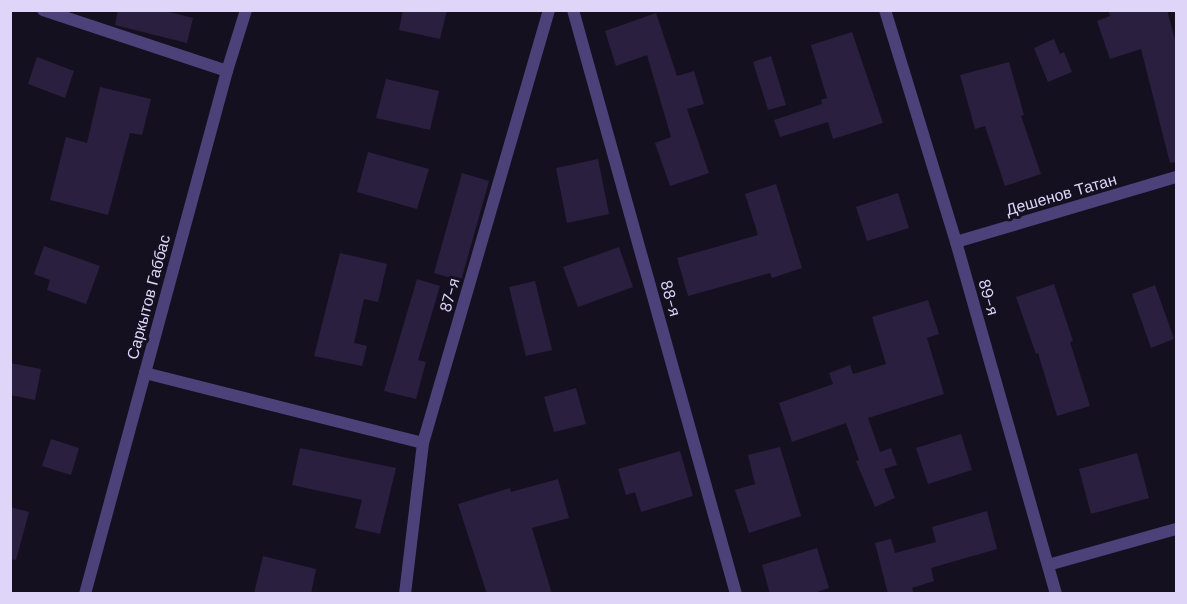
<svg xmlns="http://www.w3.org/2000/svg" width="1187" height="604" font-family="'DM Sans',sans-serif">
<style>
.building{fill:#2a1f3e}
.lines{fill:none;stroke-linecap:round;stroke-linejoin:round}
.minor{stroke:#4c4279;stroke-width:12}
.labels{text-anchor:middle;stroke-width:6;stroke-linejoin:round;paint-order:stroke}
.street-label{font-size:16px;fill:#ded5f9;stroke:#151020}
</style>
<rect width="100%" height="100%" fill="#151020"/>
<!-- building -->
<g class="building">
<polygon points="118,10 161,10 193,18 187,43 115,25"/>
<polygon points="403,10 447,10 440,39 399,30"/>
<polygon points="1108,10 1167,10 1176,43 1176,162 1170,163 1141,49 1110,59 1097,21 1110,16"/>
<polygon points="656,13 677,76 694,71 704,104 687,109 709,173 670,186 655,143 671,137 647,55 616,66 605,31"/>
<polygon points="852,32 883,123 833,139 828,122 780,137 774,120 822,104 821,100 827,98 811,45"/>
<polygon points="1054,39 1060,54 1064,52 1072,72 1048,82 1034,48"/>
<polygon points="771,56 786,105 768,110 753,62"/>
<polygon points="37,57 74,71 65,98 28,84"/>
<polygon points="1009,62 1024,115 1021,116 1041,174 1005,186 985,126 975,129 960,75"/>
<polygon points="386,79 439,91 430,130 376,118"/>
<polygon points="100,87 151,99 142,135 130,133 108,215 50,200 66,137 87,143"/>
<polygon points="368,152 429,169 417,209 357,192"/>
<polygon points="598,159 609,214 567,223 556,168"/>
<polygon points="462,173 489,181 461,281 434,273"/>
<polygon points="776,184 802,268 772,278 770,273 688,296 677,258 758,235 745,194"/>
<polygon points="898,193 909,228 867,241 856,207"/>
<polygon points="44,246 100,266 86,304 47,290 50,280 34,274"/>
<polygon points="619,247 633,287 578,307 563,267"/>
<polygon points="340,253 387,264 378,302 364,299 354,343 367,346 362,366 314,356"/>
<polygon points="417,279 440,286 418,360 426,362 416,399 384,391"/>
<polygon points="535,281 552,350 526,356 509,287"/>
<polygon points="1054,284 1073,341 1070,342 1090,406 1057,416 1038,353 1036,354 1016,297"/>
<polygon points="1155,285 1174,339 1151,348 1132,294"/>
<polygon points="928,300 939,334 927,338 944,394 868,418 880,452 891,448 897,465 884,469 895,498 875,507 856,461 859,460 846,423 792,442 779,403 833,384 829,373 850,365 853,374 886,364 872,317"/>
<polygon points="10,363 41,369 35,400 10,395"/>
<polygon points="576,388 586,424 554,432 544,397"/>
<polygon points="961,434 972,470 928,484 916,448"/>
<polygon points="51,439 79,448 71,475 42,466"/>
<polygon points="780,447 801,516 749,533 735,490 755,484 748,455"/>
<polygon points="300,448 396,468 380,534 355,528 362,500 292,485"/>
<polygon points="680,451 693,496 641,512 635,492 626,495 618,469"/>
<polygon points="1137,453 1149,498 1091,514 1079,469"/>
<polygon points="558,479 569,518 532,528 552,594 487,594 458,504 510,488 511,492"/>
<polygon points="10,507 29,512 16,560 10,559"/>
<polygon points="987,511 997,549 931,568 934,581 912,588 914,594 888,594 875,543 891,539 895,553 936,542 932,527"/>
<polygon points="817,548 829,588 811,594 770,594 762,565"/>
<polygon points="263,556 316,569 311,594 254,594"/>
</g>
<g class="lines">
<!-- minor -->
<g class="minor">
<polyline points="43,10 227,71"/>
<polyline points="573,10 736,594"/>
<polyline points="885,10 956,242 1056,594"/>
<polyline points="956,242 1176,177"/>
<polyline points="145,373 423,443"/>
<polyline points="1048,565 1176,529"/>
<polyline points="85,594 227,71 246,10"/>
<polyline points="405,594 423,443 549,10"/>
</g>
</g>
<g class="labels">
<!-- street labels -->
<g class="street-label">
<text transform="translate(1061 194) rotate(-16)" y="6">Дешенов Татан</text>
<text transform="translate(449 295) rotate(-74)" y="6">87-я</text>
<text transform="translate(148 297) rotate(-75)" y="6">Саркытов Габбас</text>
<text transform="translate(989 297) rotate(74)" y="6">89-я</text>
<text transform="translate(671 298) rotate(74)" y="6">88-я</text>
</g>
</g>
<!-- border -->
<rect width="1187" height="604" fill="none" stroke="#ded5f9" stroke-width="24"/>
</svg>
